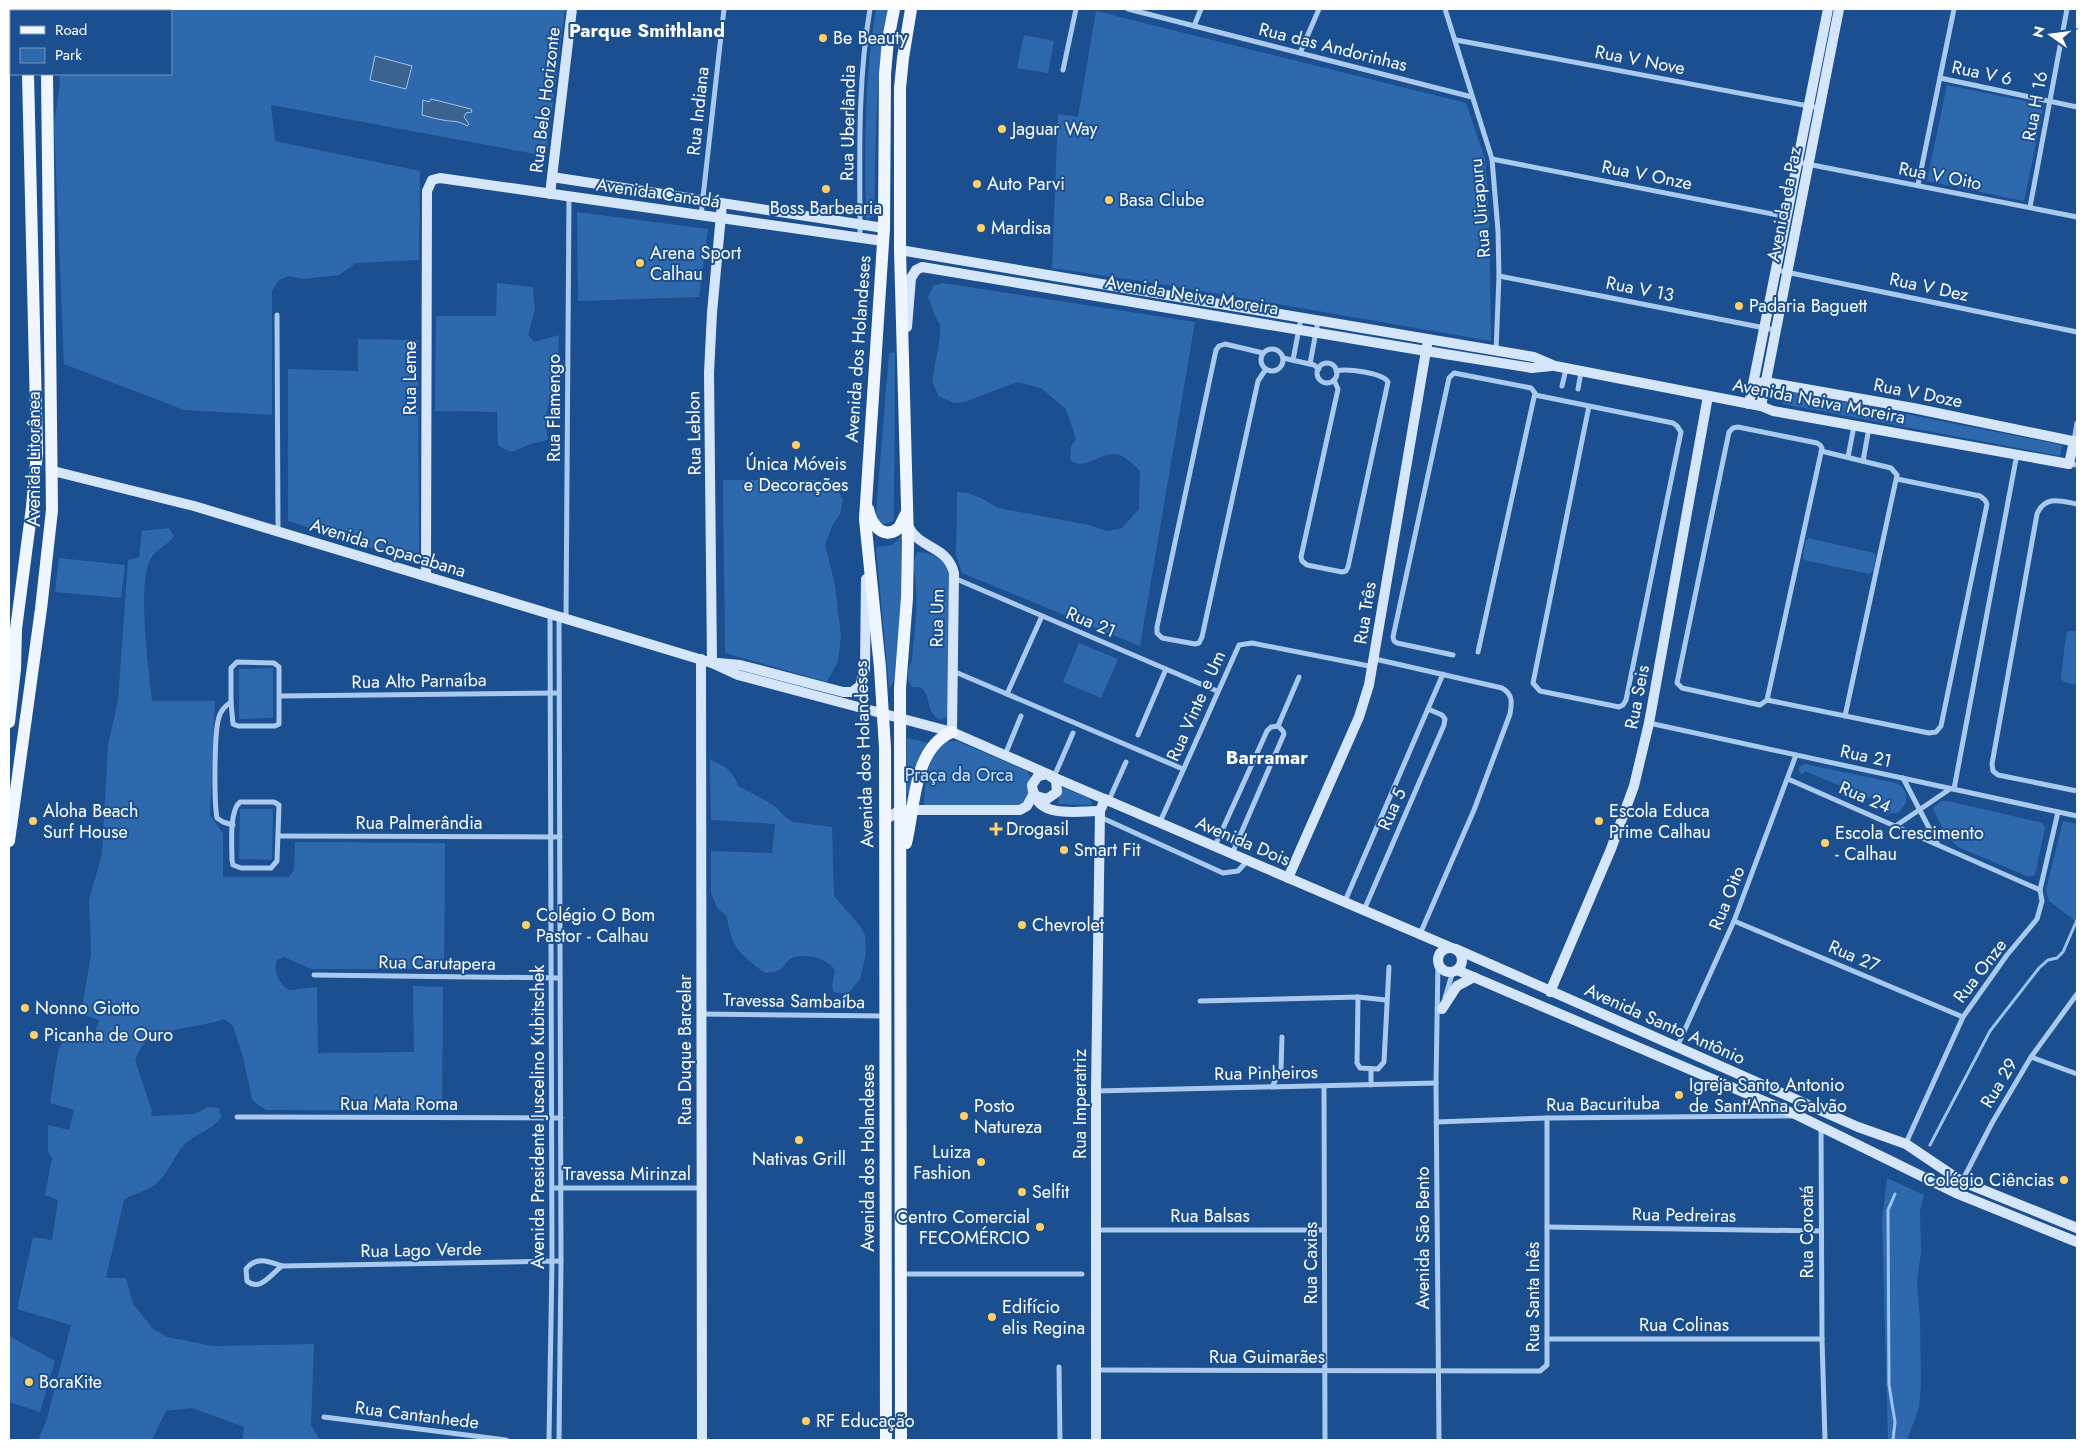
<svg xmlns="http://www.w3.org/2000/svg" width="2086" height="1449" font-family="Jost,sans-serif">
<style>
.green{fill:#2e69ad}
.water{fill:#3c6290;stroke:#9cc4f0}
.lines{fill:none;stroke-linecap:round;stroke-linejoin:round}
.stream{stroke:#9cc4f0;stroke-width:3}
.street{stroke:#a9c9ee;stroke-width:5}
.secondary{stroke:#d6e6fa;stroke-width:10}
.primary{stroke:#f0f6ff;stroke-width:12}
.poi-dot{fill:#ffd166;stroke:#1b4f8f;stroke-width:2}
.labels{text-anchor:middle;stroke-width:4;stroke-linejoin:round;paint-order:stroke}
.poi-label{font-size:18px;fill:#fff;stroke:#1b4f8f;text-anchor:start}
.street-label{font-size:18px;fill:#fff;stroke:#1b4f8f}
.park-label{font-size:18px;fill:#cfe3fa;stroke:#1b4f8f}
.neighbourhood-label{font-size:19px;font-weight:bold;fill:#fff;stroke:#1b4f8f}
</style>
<rect width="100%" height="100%" fill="#1b4f8f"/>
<!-- green -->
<g class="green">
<polygon points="55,9 565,9 546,156 271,105 275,141 420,171 419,260 356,263 339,275 303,279 289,276 279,280 272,291 272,415 184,410 64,364 54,124 60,84 59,74 171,74 171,11 55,11"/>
<path d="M876,9H888C875,77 876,147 874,216L866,220C865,150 864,79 876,9Z"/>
<polygon points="1096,11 1466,103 1485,159 1489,217 1491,341 1161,284 1052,268 1058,114 1078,117"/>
<polygon points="1024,35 1054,41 1048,73 1017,68"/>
<polygon points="1947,85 2044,105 2024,201 1927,181"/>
<polygon points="577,212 708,229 699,297 578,301"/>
<path d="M497,283L533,287L535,309L528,335L534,342L559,335C558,348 559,362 556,374C551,402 542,409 548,439C541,443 534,442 528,445C513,451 514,456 498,445L497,412L435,411L436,316H496Z"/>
<path d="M943,283L1195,322L1140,646L962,573L956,555L957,492L968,493L981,498L998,508L1089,525L1107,531L1122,528L1139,509L1140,471C1135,466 1128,459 1122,456C1103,447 1087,473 1070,460L1071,446L1076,439L1066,409L1041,388L1017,382L965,402L954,403L939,396L932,382L940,336V324L936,318L928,297L933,286Z"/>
<polygon points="358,339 418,340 419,553 416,558 411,561 288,521 288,369 358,371"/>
<polygon points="895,352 894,519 892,522 884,524 878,520 876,513 889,353"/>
<polygon points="1780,389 2062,445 2060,456 1783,404"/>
<polygon points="723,480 833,480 843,500 840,514 833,524 825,545 835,585 841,636 838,661 827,682 725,653"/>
<path d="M169,528L174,536C168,545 155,550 150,560C137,588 149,669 152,701H214L215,702L210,815L223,833V877H289L294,870L295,842L445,843L444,969H311L284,957L277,960C273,971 279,983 289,990L317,987L318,1053L414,1052L413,986L443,987L442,1111L267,1110L258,1105L252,1099L243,1057L233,1026L224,1019C201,1027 167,1028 148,1040C141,1045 138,1053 135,1060L152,1111L151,1116L194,1114L208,1107L219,1108L221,1117C214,1129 198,1133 187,1142C175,1153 170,1171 158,1182C148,1192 135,1192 124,1200L106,1278H126L133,1304L153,1329L167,1337L213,1346L314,1344L311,1425L320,1440H242L244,1427L192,1408L166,1411L152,1440H38L46,1422L71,1325L17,1309L33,1237L52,1240L58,1200L45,1195L52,1158L48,1152V1125L69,1130L74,1110L50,1103L58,1051L68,1032L94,1037L99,1020L81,1014L91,955L89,900L102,854L108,745L118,701L128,560L139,557L142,531Z"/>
<polygon points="902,536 901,606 894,681 889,689 876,547 892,545"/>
<polygon points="1809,538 1874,553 1876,557 1873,571 1869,574 1804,560 1803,556 1806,540"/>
<path d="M918,552C937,553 947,562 951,580L949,712L947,717L941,720C923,711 934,698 920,687H912C905,678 908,669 912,660C914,633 919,605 915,578C914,569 912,558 918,552Z"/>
<polygon points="59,558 125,565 121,598 55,592"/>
<polygon points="2070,631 2077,631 2077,685 2064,682 2061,679 2066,633"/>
<polygon points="1079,643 1118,659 1101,698 1063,682"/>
<polygon points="273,668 273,718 239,719 239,669"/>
<polygon points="907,738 930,743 911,793 907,793"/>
<path d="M957,741L1027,771L1031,777L1028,800L1022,806L925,805L924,803C925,781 927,757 945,742Z"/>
<path d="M710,760C725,766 733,770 738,786L765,800L776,807L785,817L793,822L832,827L834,896L860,926L865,935L866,953L863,967L860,979L848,994L833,992L832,986L835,970C826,958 807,953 792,958C787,960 785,966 781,969C777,972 770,972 765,973C740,954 731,949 727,916L717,908L711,893V851L772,853L775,824L711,820Z"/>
<path d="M1805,764L1896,783C1905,787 1907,793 1906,803L1898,813L1885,814L1888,806L1805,771L1802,775L1799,771V767Z"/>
<polygon points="1061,787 1088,798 1091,800 1092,805 1058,804"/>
<path d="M1941,801H1948L2043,823L2045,828L2035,875L2029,877L1958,847C1946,836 1939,823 1933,808Z"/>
<polygon points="240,809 273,809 272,860 239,859"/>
<polygon points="2063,821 2077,824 2077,922 2049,901 2046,890"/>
<polygon points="1887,1178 1924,1195 1920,1211 1921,1251 1917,1282 1920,1319 1921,1382 1919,1408 1907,1440 1888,1440 1882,1221"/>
<polygon points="9,1336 55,1361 40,1412 9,1402"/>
</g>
<!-- water -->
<g class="water">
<polygon points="375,56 412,66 406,89 370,80"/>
<path d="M431,99L471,109L472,112L466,113L464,117L469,124L467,126C458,120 452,122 443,120C436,119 429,117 422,115L423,100L429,102Z"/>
</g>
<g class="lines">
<!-- stream -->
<g class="stream">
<polyline points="1930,1145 1990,1031 2039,968 2048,960 2057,958 2063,952 2077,920"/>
<polyline points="1893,1440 1895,1422 1889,1385 1888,1210 1895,1194"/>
</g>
<!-- street -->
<g class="street">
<polyline points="1128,9 1472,97"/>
<polyline points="1445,9 1492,159 1498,231 1499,276 1496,351"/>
<polyline points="1194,26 1201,9"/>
<polyline points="1456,40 1819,108"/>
<polyline points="1300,53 1319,9"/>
<polyline points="1063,70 1076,9"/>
<polyline points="1940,78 2077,107"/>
<polyline points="1492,159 1788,217"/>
<polyline points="1797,162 2077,217"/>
<polyline points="1918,185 1954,9"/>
<polyline points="2030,207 2067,9"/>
<polyline points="701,215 724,9"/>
<path d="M860,238C860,161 857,85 870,9"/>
<polyline points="1776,270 2077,332"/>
<polyline points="1499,276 1775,330"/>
<polyline points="277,315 278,531"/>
<circle cx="1272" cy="360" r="11"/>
<polyline points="1263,353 1225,344 1219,346 1216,350 1157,627 1157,633 1162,638 1195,644 1199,643 1202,637 1258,381 1266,369"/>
<polyline points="1283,358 1314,365 1319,369"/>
<polyline points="1293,360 1301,318"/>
<circle cx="1327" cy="373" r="10"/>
<polyline points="1310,364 1318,321"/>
<path d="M1334,380L1338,389L1301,557L1302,561L1307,565L1342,572L1346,571L1348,567L1388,382C1383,373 1347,368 1336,371"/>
<polyline points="1562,386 1566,369"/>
<polyline points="1578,389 1581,372"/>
<polyline points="1535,395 1673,423 1677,426 1681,432 1626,700 1623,705 1619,707 1540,691 1533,683 1589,406"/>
<polygon points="1738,427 1817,443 1820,445 1822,448 1767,700 1760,705 1682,688 1677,683 1729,432 1733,428"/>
<polyline points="2074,441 2077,423"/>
<polyline points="1821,451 1891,468 1897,475 1845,716"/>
<polyline points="1848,457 1854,426"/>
<polyline points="1863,461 1869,428"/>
<polyline points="2069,464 2077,465"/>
<path d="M2077,504C2061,501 2045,495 2037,514L1992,764L1993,771L1998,775L2077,791"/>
<polyline points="954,578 1217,691"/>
<polyline points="566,618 569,197"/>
<polyline points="1453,655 1397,643 1394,641 1393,637 1449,378 1454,373 1531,388 1535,393 1478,652"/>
<path d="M1375,659L1502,688C1513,694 1512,703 1510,714L1474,810L1420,934"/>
<polygon points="237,662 274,663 279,667 279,724 275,726 238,726 233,724 231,702 231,668"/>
<polyline points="953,671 1183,769"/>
<polyline points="1007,694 1042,616"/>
<polyline points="280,696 559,693"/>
<polyline points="1767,700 1929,733 1936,732 1941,726 1987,504 1985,500 1980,496 1897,479"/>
<path d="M231,702C225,706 221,710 219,717C214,732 214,802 217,818L223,822L233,825"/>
<polyline points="1649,723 2077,816"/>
<polyline points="1278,726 1299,677"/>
<polyline points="1138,735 1166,669"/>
<polyline points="1005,755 1021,716"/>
<polyline points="1053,777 1057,770 1073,733"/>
<polyline points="1903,778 1937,843"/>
<polyline points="1788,779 2040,890"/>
<polyline points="1954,789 2017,454"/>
<polyline points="1109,800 1126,762"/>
<path d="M240,802H274L279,805L277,861L271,868H241L233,865L232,860C232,845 229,811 240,802Z"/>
<polyline points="1100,817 1223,873 1238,871 1248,860"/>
<polyline points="1160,822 1239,645 1252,643 1374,667"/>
<polyline points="1897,825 1950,789"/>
<polyline points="279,836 560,837"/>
<polyline points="1215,846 1267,731 1271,727 1278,726 1283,731 1284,734 1232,854"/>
<polyline points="1345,901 1443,674"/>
<polyline points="1364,910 1444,725 1445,719 1442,715 1428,709"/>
<polyline points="1734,921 1963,1017"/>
<polyline points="1438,962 1436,1083 1439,1440"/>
<polyline points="314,975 560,978"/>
<polyline points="1358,997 1357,1063 1360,1068 1378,1069 1384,1062 1389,967"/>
<polyline points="1445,998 1453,971"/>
<polyline points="1200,1001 1358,997 1386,1000"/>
<polyline points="701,1014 885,1016"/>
<polyline points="1677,1047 1734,921 1796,755"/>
<polyline points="2031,1057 2077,1074"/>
<polyline points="1371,1085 1371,1069"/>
<polyline points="1324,1086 1325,1440"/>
<polyline points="1272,1087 1281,1069 1282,1037"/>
<polyline points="1096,1091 1436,1083"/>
<polyline points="237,1117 561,1118"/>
<polyline points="1436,1122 1547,1118 1791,1116"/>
<polyline points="1821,1126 1822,1339 1825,1440"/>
<polyline points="1906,1143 1963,1017 2007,955 2037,919 2042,901 2040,890 2058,812"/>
<polyline points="552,1188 702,1188"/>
<polyline points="1956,1193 1992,1123 2031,1057 2077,994"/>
<polyline points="1547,1227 1821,1231"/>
<polyline points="1096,1230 1324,1230"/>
<path d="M282,1266C271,1274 260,1292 247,1281L246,1269C256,1256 268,1261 282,1266L561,1261"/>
<polyline points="902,1274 1082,1274"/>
<polyline points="1547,1339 1822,1339"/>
<polyline points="1059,1367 1060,1440"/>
<polyline points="1096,1370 1540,1371 1547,1365 1547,1118"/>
<polyline points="324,1417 506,1440"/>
<polyline points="549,1440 552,1261 550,614"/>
<polyline points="559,1440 561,1261 559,617"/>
</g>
<!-- secondary -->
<g class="secondary">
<polyline points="552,177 884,228"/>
<polyline points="550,194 572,9"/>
<polyline points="900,250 1534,357 1555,366 1761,406 1773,411 2069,464 2074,441"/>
<polyline points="907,327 911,278 916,270 922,267 1426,351 1532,368 1551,366"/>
<polyline points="1759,383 1766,382 1913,408 2077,442"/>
<polyline points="1749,404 1828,9"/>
<polyline points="1761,406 1839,9"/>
<polyline points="53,471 194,506 712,663 738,675 952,732 1050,775"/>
<path d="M908,526C920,550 947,545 954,573L952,732"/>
<polyline points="426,576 427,191 432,180 440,178 883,241"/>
<polyline points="701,659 702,1440"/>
<polyline points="712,663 709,373 712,313 722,204"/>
<polyline points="718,663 740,665 843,692 852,692 860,686 865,669 866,579"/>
<polyline points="1053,777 1452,948"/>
<path d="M1036,796L1047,799L1057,792L1056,780L1047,774L1038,776L1032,785C1035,820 1075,811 1100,811"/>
<polyline points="885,820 900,810 1020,810 1027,806 1034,793"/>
<polyline points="1288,878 1359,717 1369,685 1427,345"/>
<circle cx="1450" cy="960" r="12"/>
<polyline points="1456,949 1858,1127 1906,1144 1961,1181 2077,1228"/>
<polyline points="1457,970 1799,1116 1956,1193 2077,1242"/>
<polyline points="1550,992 1611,849 1634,786 1649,723 1708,396"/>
<polyline points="1442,1009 1457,986 1474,977"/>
<polyline points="1096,1440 1096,1091 1100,811 1105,799"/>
</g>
<!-- primary -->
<g class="primary">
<polyline points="20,9 20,11"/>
<polyline points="41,9 42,11"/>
<path d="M868,509C871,524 883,541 899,528L906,514"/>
<polyline points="9,722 15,669 16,629 32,507 37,452 28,74"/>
<polyline points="9,841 41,609 52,510 47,74"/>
<path d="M906,843C915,807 913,748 952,732"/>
<polyline points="886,1440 885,748 880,668 865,519 884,228 885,74 888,40 894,9"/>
<polyline points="901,1440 900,688 907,598 908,541 900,250 900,88 903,58 911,9"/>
</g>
</g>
<!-- markers -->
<g class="poi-dot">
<circle cx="823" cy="38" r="5"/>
<circle cx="1002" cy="129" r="5"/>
<circle cx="977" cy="184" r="5"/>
<circle cx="826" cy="189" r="5"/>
<circle cx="1109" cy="200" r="5"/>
<circle cx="981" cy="228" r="5"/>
<circle cx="640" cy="263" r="5"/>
<circle cx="1739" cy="306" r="5"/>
<circle cx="796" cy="445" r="5"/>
<circle cx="33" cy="821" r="5"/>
<circle cx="1599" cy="821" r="5"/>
<path d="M993.5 821.5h5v5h5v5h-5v5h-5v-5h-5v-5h5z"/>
<circle cx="1825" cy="843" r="5"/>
<circle cx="1064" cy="850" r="5"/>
<circle cx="526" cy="925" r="5"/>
<circle cx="1022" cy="925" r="5"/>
<circle cx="25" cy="1008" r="5"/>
<circle cx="34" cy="1035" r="5"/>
<circle cx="1679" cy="1095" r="5"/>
<circle cx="964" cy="1116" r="5"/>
<circle cx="799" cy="1140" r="5"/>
<circle cx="981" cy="1162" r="5"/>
<circle cx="2064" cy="1180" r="5"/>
<circle cx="1022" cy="1192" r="5"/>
<circle cx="1040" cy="1227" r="5"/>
<circle cx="992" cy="1317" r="5"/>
<circle cx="29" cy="1382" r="5"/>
<circle cx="806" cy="1421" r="5"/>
</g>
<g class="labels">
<!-- poi labels -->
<g class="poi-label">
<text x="833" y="44">Be Beauty</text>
<text x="1012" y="135">Jaguar Way</text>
<text x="987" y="190">Auto Parvi</text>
<text x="1119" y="206">Basa Clube</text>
<text x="826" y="214" text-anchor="middle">Boss Barbearia</text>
<text x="991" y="234">Mardisa</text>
<text x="650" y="259">Arena Sport<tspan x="650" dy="21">Calhau</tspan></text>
<text x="1749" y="312">Padaria Baguett</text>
<text x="796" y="470" text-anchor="middle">Única Móveis<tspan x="796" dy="21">e Decorações</tspan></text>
<text x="43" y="817">Aloha Beach<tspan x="43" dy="21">Surf House</tspan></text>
<text x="1609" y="817">Escola Educa<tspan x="1609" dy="21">Prime Calhau</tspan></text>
<text x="1006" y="835">Drogasil</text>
<text x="1835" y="839">Escola Crescimento<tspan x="1835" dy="21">- Calhau</tspan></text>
<text x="1074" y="856">Smart Fit</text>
<text x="536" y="921">Colégio O Bom<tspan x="536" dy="21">Pastor - Calhau</tspan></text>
<text x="1032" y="931">Chevrolet</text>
<text x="35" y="1014">Nonno Giotto</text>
<text x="44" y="1041">Picanha de Ouro</text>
<text x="1689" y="1091">Igreja Santo Antonio<tspan x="1689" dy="21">de Sant'Anna Galvão</tspan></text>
<text x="974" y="1112">Posto<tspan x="974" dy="21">Natureza</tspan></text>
<text x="971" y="1158" text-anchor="end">Luiza<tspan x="971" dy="21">Fashion</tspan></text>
<text x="799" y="1165" text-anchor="middle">Nativas Grill</text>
<text x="2054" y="1186" text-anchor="end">Colégio Ciências</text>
<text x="1032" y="1198">Selfit</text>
<text x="1030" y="1223" text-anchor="end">Centro Comercial<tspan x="1030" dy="21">FECOMÉRCIO</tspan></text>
<text x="1002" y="1313">Edifício<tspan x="1002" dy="21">elis Regina</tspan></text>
<text x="39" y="1388">BoraKite</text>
<text x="816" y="1427">RF Educação</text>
</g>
<!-- street labels -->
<g class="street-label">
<text transform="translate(1333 47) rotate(14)" y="6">Rua das Andorinhas</text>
<text transform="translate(1640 60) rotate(11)" y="6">Rua V Nove</text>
<text transform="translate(1982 73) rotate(12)" y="6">Rua V 6</text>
<text transform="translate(545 100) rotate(-83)" y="6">Rua Belo Horizonte</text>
<text transform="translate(2035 106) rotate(-79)" y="6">Rua H 16</text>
<text transform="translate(698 111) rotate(-84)" y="6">Rua Indiana</text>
<text transform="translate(848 123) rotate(-89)" y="6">Rua Uberlândia</text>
<text transform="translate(1647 175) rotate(11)" y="6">Rua V Onze</text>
<text transform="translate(1940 176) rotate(11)" y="6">Rua V Oito</text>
<text transform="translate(658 193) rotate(8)" y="6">Avenida Canadá</text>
<text transform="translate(1784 204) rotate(-79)" y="6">Avenida da Paz</text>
<text transform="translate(1480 208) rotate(-95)" y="6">Rua Uirapuru</text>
<text transform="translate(1929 287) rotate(12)" y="6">Rua V Dez</text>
<text transform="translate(1640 289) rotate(11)" y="6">Rua V 13</text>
<text transform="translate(1192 295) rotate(9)" y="6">Avenida Neiva Moreira</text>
<text transform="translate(858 349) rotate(-86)" y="6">Avenida dos Holandeses</text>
<text transform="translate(410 378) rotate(-90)" y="6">Rua Leme</text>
<text transform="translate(1918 393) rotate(11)" y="6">Rua V Doze</text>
<text transform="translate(1819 401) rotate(11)" y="6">Avenida Neiva Moreira</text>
<text transform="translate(554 408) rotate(-90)" y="6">Rua Flamengo</text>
<text transform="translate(694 433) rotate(-91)" y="6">Rua Leblon</text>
<text transform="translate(34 459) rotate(-90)" y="6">Avenida Litorânea</text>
<text transform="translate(388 548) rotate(17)" y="6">Avenida Copacabana</text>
<text transform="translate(1365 613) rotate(-81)" y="6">Rua Três</text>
<text transform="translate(937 618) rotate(-89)" y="6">Rua Um</text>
<text transform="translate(1091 622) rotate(23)" y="6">Rua 21</text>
<text transform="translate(419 681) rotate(-1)" y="6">Rua Alto Parnaíba</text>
<text transform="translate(1637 697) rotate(-79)" y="6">Rua Seis</text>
<text transform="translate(1196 706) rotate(-66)" y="6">Rua Vinte e Um</text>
<text transform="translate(864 754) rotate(-92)" y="6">Avenida dos Holandeses</text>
<text transform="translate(1866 756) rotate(12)" y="6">Rua 21</text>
<text transform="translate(1865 797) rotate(23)" y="6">Rua 24</text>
<text transform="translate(1392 809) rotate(-66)" y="6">Rua 5</text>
<text x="419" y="829">Rua Palmerândia</text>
<text transform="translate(1243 841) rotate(23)" y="6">Avenida Dois</text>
<text transform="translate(1727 898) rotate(-68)" y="6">Rua Oito</text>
<text transform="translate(1854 956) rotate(23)" y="6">Rua 27</text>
<text transform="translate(437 963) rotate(1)" y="6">Rua Carutapera</text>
<text transform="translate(1980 971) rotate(-53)" y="6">Rua Onze</text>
<text transform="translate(794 1001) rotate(1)" y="6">Travessa Sambaíba</text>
<text transform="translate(1665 1024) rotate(24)" y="6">Avenida Santo Antônio</text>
<text transform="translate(685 1050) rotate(-90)" y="6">Rua Duque Barcelar</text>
<text transform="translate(1266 1073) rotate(-1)" y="6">Rua Pinheiros</text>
<text transform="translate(1999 1083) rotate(-59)" y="6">Rua 29</text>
<text x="399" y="1110">Rua Mata Roma</text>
<text transform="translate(1080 1104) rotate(-90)" y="6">Rua Imperatriz</text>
<text transform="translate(1603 1104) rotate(-1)" y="6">Rua Bacurituba</text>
<text transform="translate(538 1117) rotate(-90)" y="6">Avenida Presidente Juscelino Kubitschek</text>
<text transform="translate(868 1158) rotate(-90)" y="6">Avenida dos Holandeses</text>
<text x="627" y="1180">Travessa Mirinzal</text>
<text transform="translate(1684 1215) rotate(1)" y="6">Rua Pedreiras</text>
<text x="1210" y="1222">Rua Balsas</text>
<text transform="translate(1807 1232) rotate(-90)" y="6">Rua Coroatá</text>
<text transform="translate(1423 1238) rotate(-90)" y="6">Avenida São Bento</text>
<text transform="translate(421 1250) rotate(-1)" y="6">Rua Lago Verde</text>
<text transform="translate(1311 1263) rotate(-90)" y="6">Rua Caxias</text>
<text transform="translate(1533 1297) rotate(-90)" y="6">Rua Santa Inês</text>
<text x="1684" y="1331">Rua Colinas</text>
<text x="1267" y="1363">Rua Guimarães</text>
<text transform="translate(417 1415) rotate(7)" y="6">Rua Cantanhede</text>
</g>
<!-- park labels -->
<g class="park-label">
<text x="959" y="781">Praça da Orca</text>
</g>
<!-- neighbourhood labels -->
<g class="neighbourhood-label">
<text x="647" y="37">Parque Smithland</text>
<text x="1267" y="764">Barramar</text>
</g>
</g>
<!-- border -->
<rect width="2086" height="1449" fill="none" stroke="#ffffff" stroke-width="20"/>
<!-- legend -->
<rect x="10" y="10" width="162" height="65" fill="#1b4f8f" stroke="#7695bc"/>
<rect x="20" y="26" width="25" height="8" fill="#f0f6ff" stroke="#7695bc"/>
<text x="55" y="35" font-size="15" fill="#ffffff">Road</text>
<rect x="20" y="48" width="25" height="15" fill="#2e69ad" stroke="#7695bc"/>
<text x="55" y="60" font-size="15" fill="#ffffff">Park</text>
<!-- north arrow -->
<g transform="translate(2051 35) rotate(284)" stroke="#1b4f8f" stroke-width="4" paint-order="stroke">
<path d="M0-4L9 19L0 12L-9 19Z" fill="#ffffff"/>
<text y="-8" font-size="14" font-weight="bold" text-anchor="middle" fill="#ffffff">N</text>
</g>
</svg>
